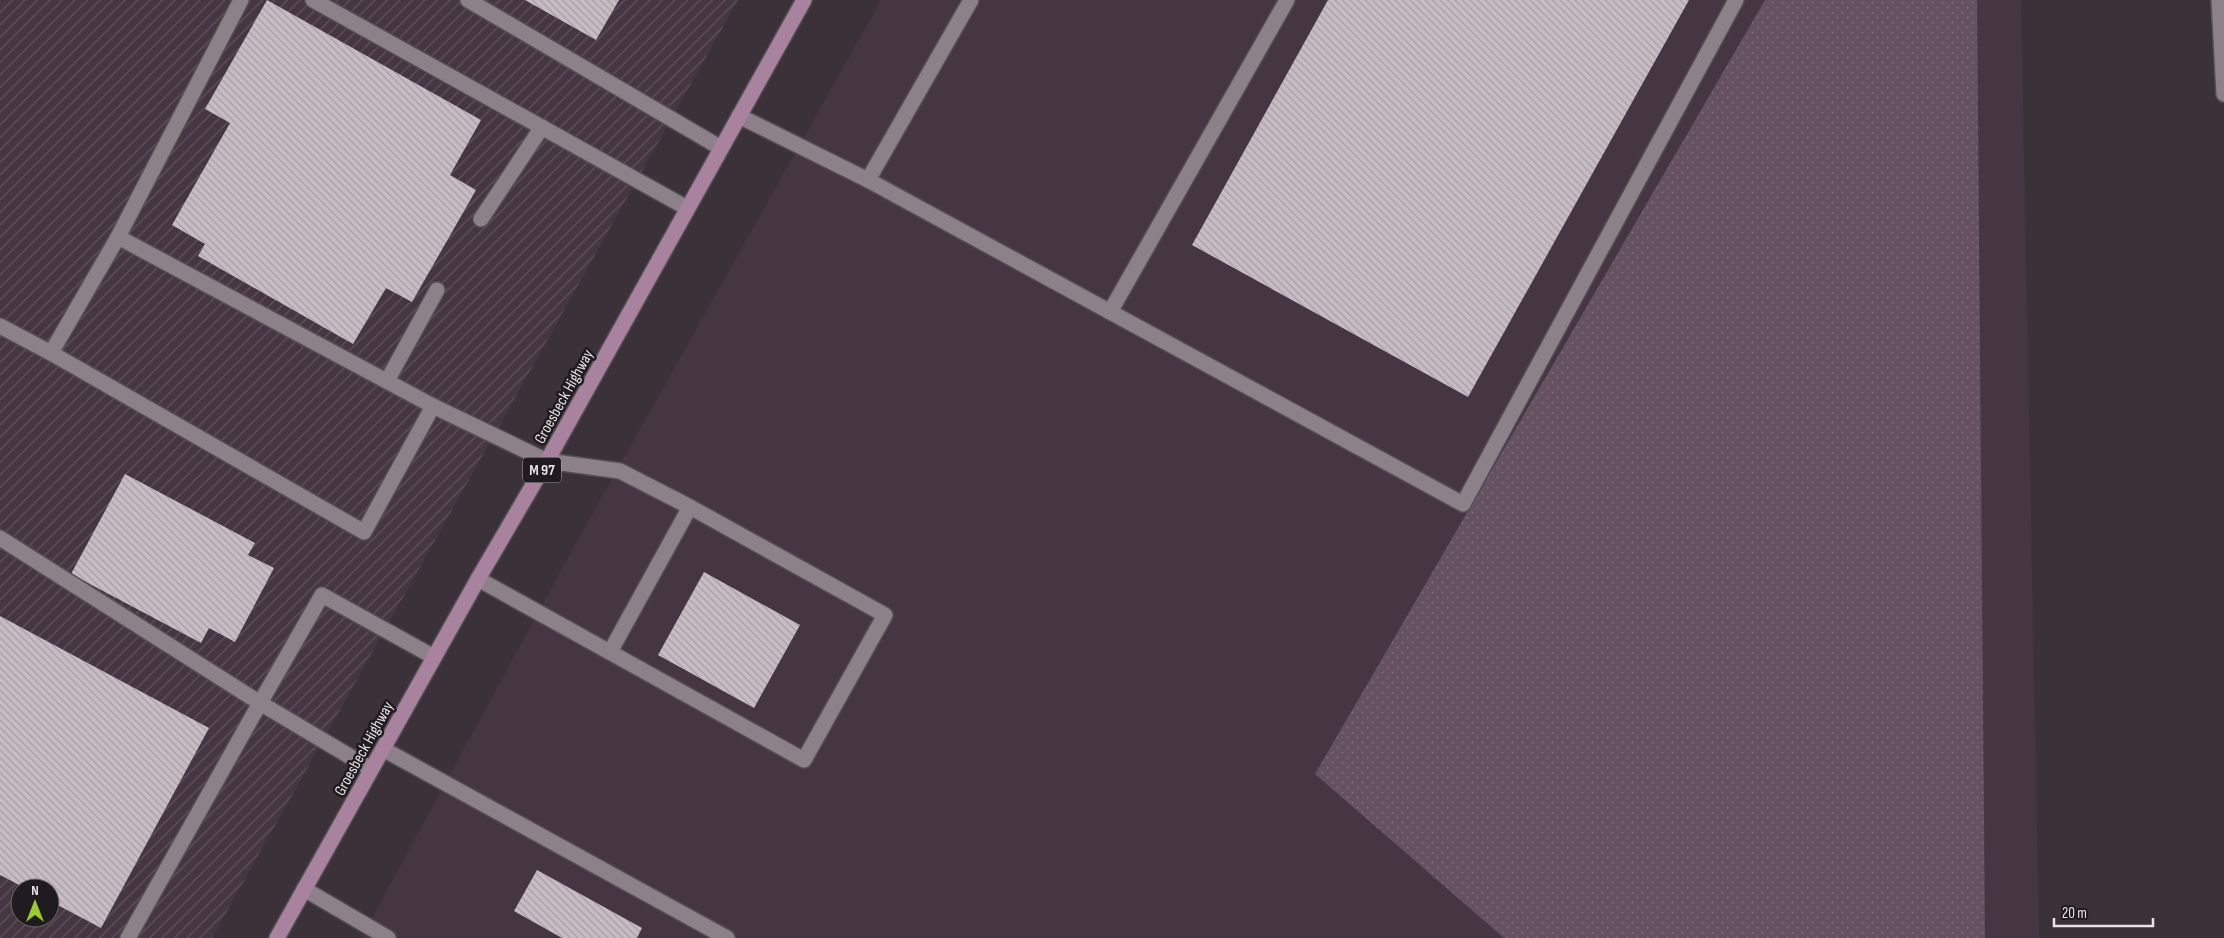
<svg xmlns="http://www.w3.org/2000/svg" width="2224" height="938" font-family="'Sofia Sans Condensed',sans-serif">
<style>
.built{fill:#453641}
.industrial{fill:url(#industrial-furrows);fill-rule:evenodd}
.grass{fill:url(#grass-dots)}
.building{fill:url(#building-back-hatch)}
.lines{fill:none;stroke-linecap:round;stroke-linejoin:round}
.lane-casing{stroke:#554e53;stroke-width:18}
.street-casing{stroke:#554e53;stroke-width:18}
.primary-casing{stroke:#554e53;stroke-width:18}
.lane{stroke:#8c8189;stroke-width:15}
.street{stroke:#8c8189;stroke-width:15}
.primary{stroke:#a8829f;stroke-width:15}
.labels{text-anchor:middle;stroke-width:5;stroke-linejoin:round;paint-order:stroke}
.shield{fill:#1f1b1e;stroke:#aca7ab;stroke-width:1}
.shield-label{font-size:15px;font-weight:bold;fill:#e9e3e7}
.street-label{font-size:16px;fill:#e9e3e7;stroke:#1f1b1e}
</style>
<defs>
<pattern id="industrial-furrows" width="10" height="10" patternUnits="userSpaceOnUse" patternTransform="scale(1.25)"><rect width="10" height="10" fill="#453641"/><path d="M-1 1l2-2M0 10L10 0M9 11l2-2" fill="none" stroke="#60535c"/></pattern>
<pattern id="grass-dots" width="8" height="8" patternUnits="userSpaceOnUse" patternTransform="scale(1.25)"><rect width="8" height="8" fill="#655160"/><path d="M2 2h.1M6 6h.1" fill="none" stroke="#7b6a77" stroke-width="1.8" stroke-linecap="round"/></pattern>
<pattern id="building-back-hatch" width="6" height="6" patternUnits="userSpaceOnUse" patternTransform="scale(1.25)"><rect width="6" height="6" fill="#c7bcc4"/><path d="M-1 5l2 2M0 0l6 6M5-1l2 2" fill="none" stroke="#a79ea4"/></pattern>
</defs>
<rect width="100%" height="100%" fill="#3a3238"/>
<!-- built -->
<polygon class="built" points="881,0 2021,0 2039,938 361,938 575,545"/>
<!-- industrial -->
<path class="industrial" d="M0,0H738L212,938H0ZM20,888H50V918H20Z"/>
<!-- grass -->
<polygon class="grass" points="1765,0 1977,0 1985,938 1504,938 1315,774"/>
<!-- building -->
<g class="building">
<polygon points="267,0 481,120 450,175 476,190 412,302 386,288 353,344 198,256 205,244 172,225 230,123 205,109"/>
<polygon points="525,0 619,0 596,40"/>
<polygon points="1328,0 1689,0 1468,397 1192,245"/>
<polygon points="125,474 255,543 248,555 274,568 235,642 209,628 201,643 71,574"/>
<polygon points="704,572 800,625 754,708 658,655"/>
<polygon points="0,616 209,728 101,928 50,901 50,888 25,888 0,875"/>
<polygon points="537,870 642,928 637,938 562,938 514,911"/>
</g>
<g class="lines">
<!-- lane casing -->
<g class="lane-casing">
<g id="lane">
<polyline points="241,0 118,237 433,406 547,461 620,471 690,507 885,615 804,760 478,579"/>
<polyline points="313,0 687,208"/>
<polyline points="468,0 721,148"/>
<polyline points="971,0 868,180 1463,504 1736,0"/>
<polyline points="739,116 868,180"/>
<polyline points="481,219 542,127"/>
<polyline points="1110,312 1287,0"/>
<polyline points="0,326 51,353 118,237"/>
<polyline points="51,353 364,532 433,406"/>
<polyline points="387,381 437,290"/>
<polyline points="0,538 260,703 322,595 434,657"/>
<polyline points="610,652 690,507"/>
<polyline points="383,749 727,938"/>
<polyline points="304,889 388,938"/>
<polyline points="128,938 260,703 371,769"/>
</g>
</g>
<!-- street casing -->
<g class="street-casing">
<polyline id="street" points="2219,0 2224,94"/>
</g>
<!-- primary casing -->
<g class="primary-casing">
<polyline id="primary" points="277,938 478,579 547,461 804,0"/>
</g>
<!-- lane -->
<use href="#lane" class="lane"/>
<!-- street -->
<use href="#street" class="street"/>
<!-- primary -->
<use href="#primary" class="primary"/>
</g>
<g class="labels">
<!-- shield labels -->
<rect class="shield" x="523" y="457.5" width="38" height="25" rx="4"/>
<g class="shield-label">
<text x="542" y="475">M 97</text>
</g>
<!-- street labels -->
<g class="street-label">
<text transform="translate(563 396) rotate(-61)" y="6">Groesbeck Highway</text>
<text transform="translate(363 748) rotate(-61)" y="6">Groesbeck Highway</text>
</g>
</g>
<!-- north arrow -->
<g transform="translate(35 903)"><circle r="24" fill="#1f1b1e" stroke="#706b6e"/>
<path d="M0-4L9 19L0 12L-9 19Z" fill="#9cca32"/>
<text y="-8" font-size="14" font-weight="bold" text-anchor="middle" fill="#e9e3e7">N</text>
</g>
<!-- scale -->
<path d="M2054 918v8h99v-8" fill="none" stroke="#e9e3e7" stroke-width="2.5"/>
<text x="2062" y="918" font-size="15" fill="#e9e3e7" stroke="#1f1b1e" stroke-width="4" paint-order="stroke">20 m</text>
</svg>
